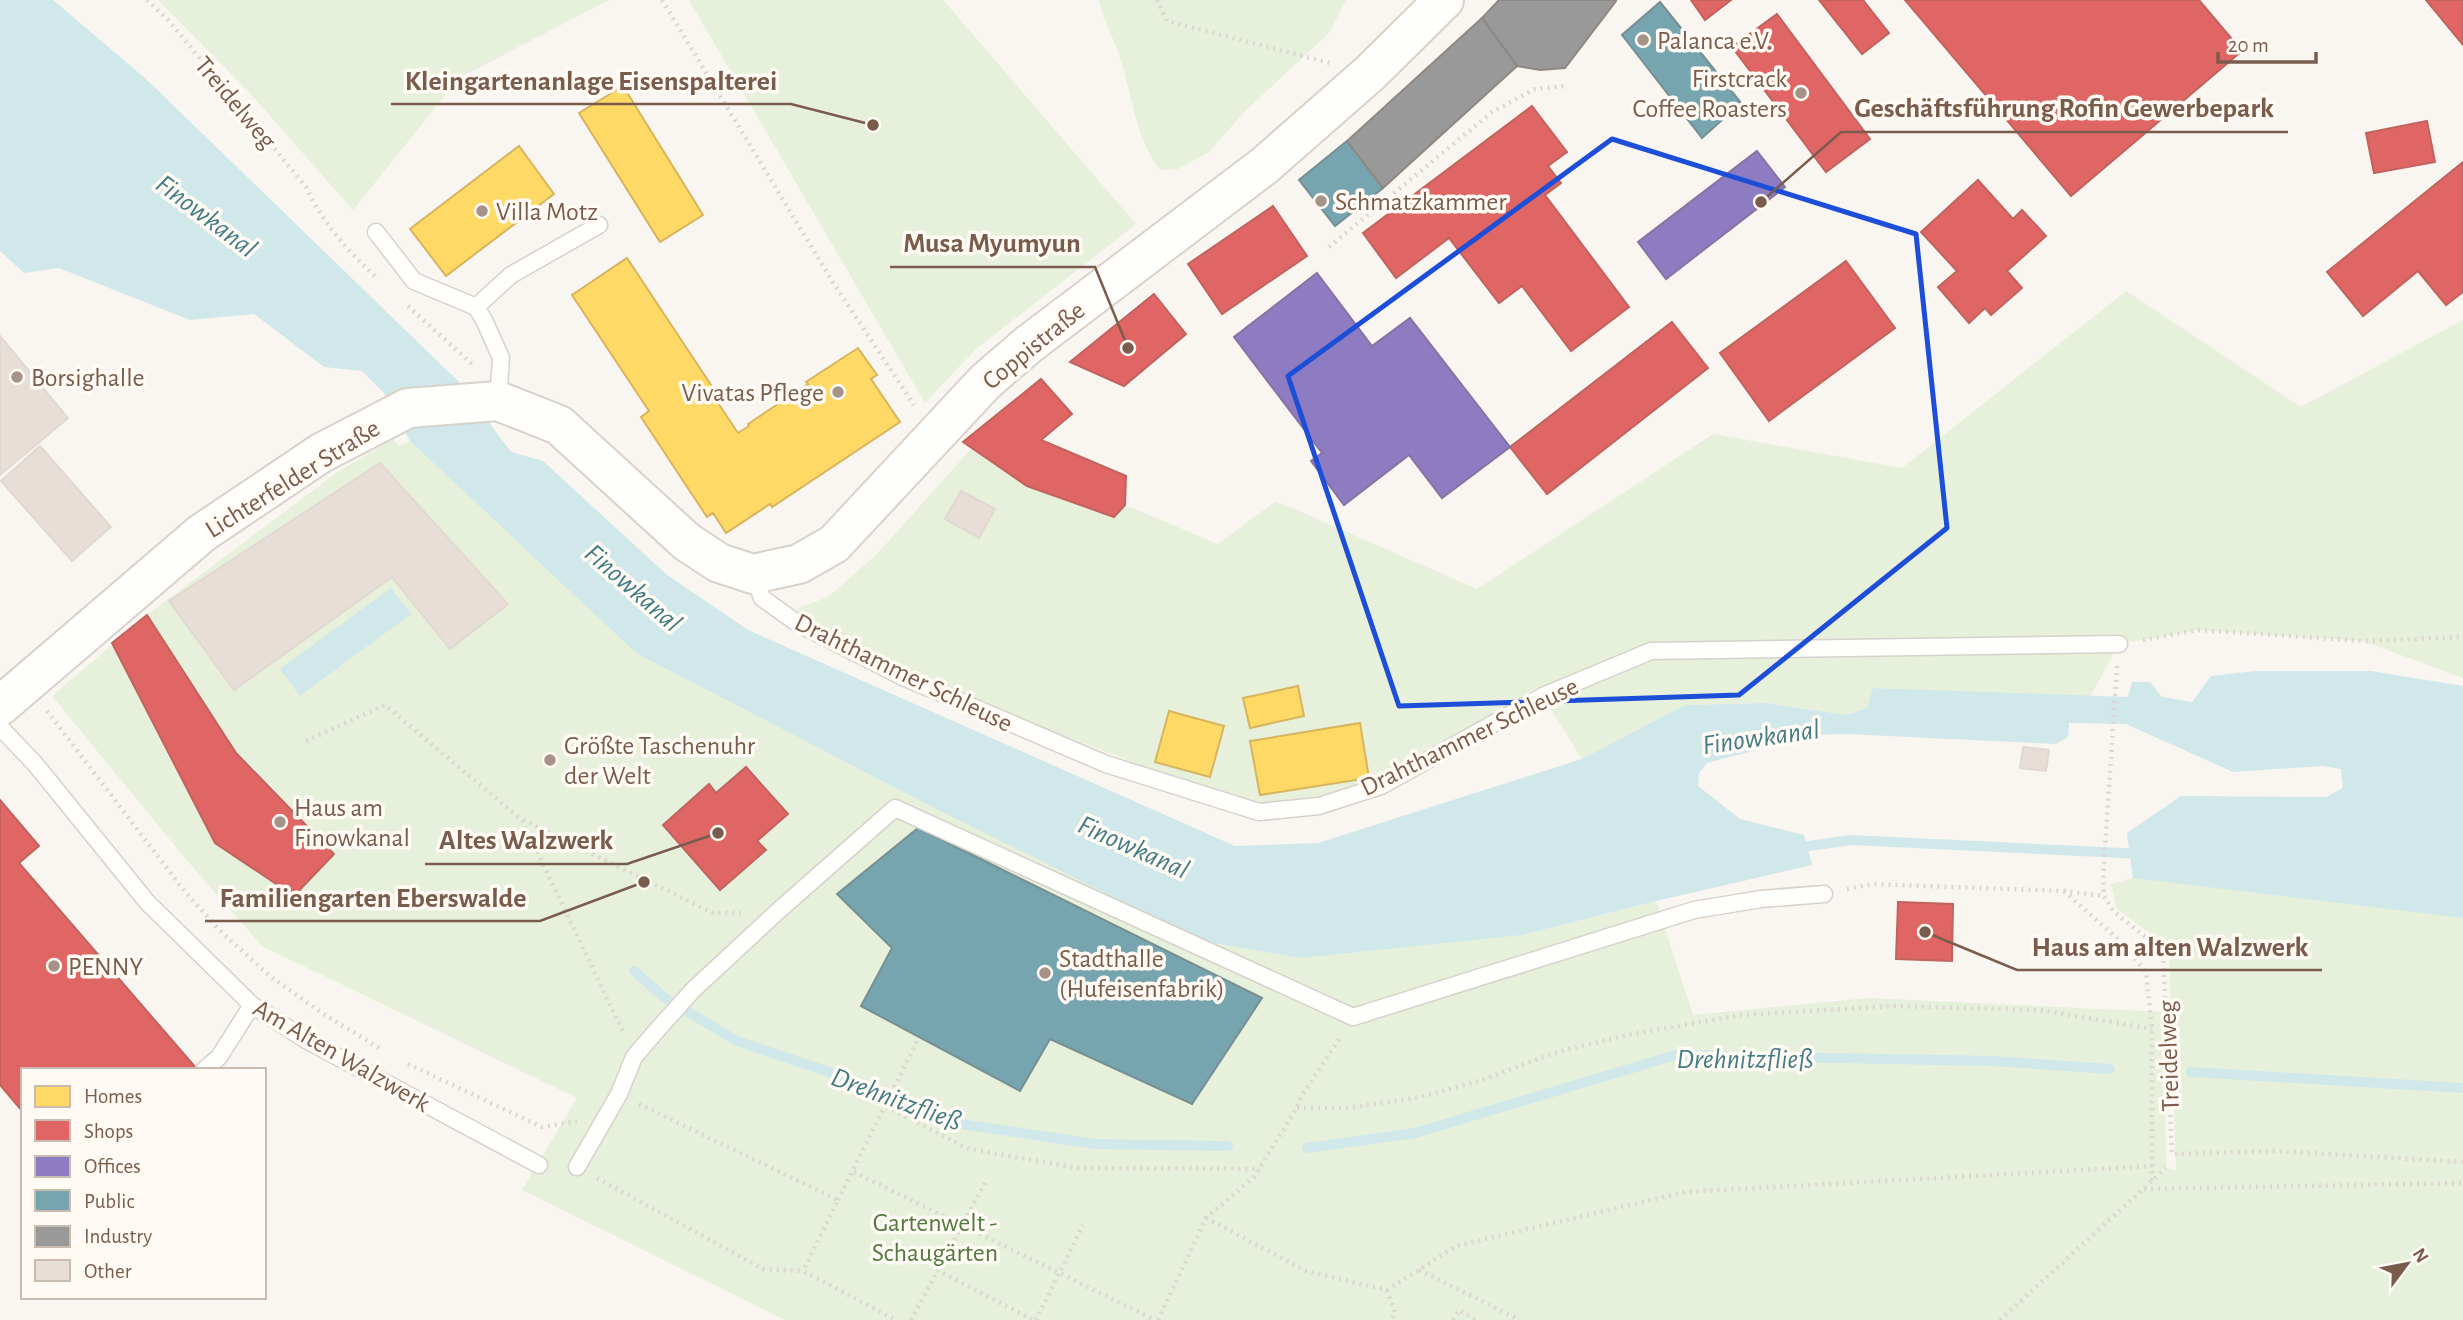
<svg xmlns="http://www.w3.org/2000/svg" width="2463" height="1320" font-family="'Alegreya Sans',sans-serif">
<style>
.green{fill:#e7f0db}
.water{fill:#d0e8ea}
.homes{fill:#ffd966;stroke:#d7b45e;stroke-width:2}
.shops{fill:#e06666;stroke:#c1635e;stroke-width:2}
.offices{fill:#8e7cc3;stroke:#8872a0;stroke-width:2}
.public{fill:#76a5af;stroke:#778f92;stroke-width:2}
.industry{fill:#999;stroke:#908782;stroke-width:2}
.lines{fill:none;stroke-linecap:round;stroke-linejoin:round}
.stream{stroke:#d0e8ea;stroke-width:10}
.building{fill:#e6ded7;stroke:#e2d8d2;stroke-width:2}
.service-casing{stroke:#d7d1cb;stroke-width:19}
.secondary-casing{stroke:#d9d2cb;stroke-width:42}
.path{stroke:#dcd5d0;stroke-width:4.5;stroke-dasharray:2 5;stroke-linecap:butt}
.service{stroke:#fefefd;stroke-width:16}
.secondary{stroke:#fefefd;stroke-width:38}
.marked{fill:none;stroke:#1d4ed8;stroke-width:5;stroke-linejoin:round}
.poi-dot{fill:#a69286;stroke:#fffaf3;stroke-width:2.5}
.labels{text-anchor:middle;stroke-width:7;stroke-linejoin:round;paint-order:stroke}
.poi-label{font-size:26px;fill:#7a5c4d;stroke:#fffaf3;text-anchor:start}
.street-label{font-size:26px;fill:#7a5c4d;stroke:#fffaf3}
.park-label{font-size:26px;fill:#537a41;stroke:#fffaf3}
.water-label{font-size:28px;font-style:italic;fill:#437c86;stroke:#fffaf3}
.leader{fill:none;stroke:#7a5c4d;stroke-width:2.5}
.callout-dot{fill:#7a5c4d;stroke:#fffaf3;stroke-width:2.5}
.callout-label{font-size:28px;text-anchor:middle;font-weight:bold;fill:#7a5c4d;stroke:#fffaf3;stroke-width:7;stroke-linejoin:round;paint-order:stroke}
</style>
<rect width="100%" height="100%" fill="#f9f5f0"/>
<!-- green -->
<g class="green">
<polygon points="158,0 609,0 459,78 353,210 248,91"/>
<polygon points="689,0 943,0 1136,224 975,350 925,403"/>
<path d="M1099,0H1346L1329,33L1243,113L1209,152L1178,169L1160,170C1134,136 1132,91 1118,52C1112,34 1102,18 1099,0Z"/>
<polygon points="2126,291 2301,407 2463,320 2463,678 2363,641 2198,630 2119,644 2090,697 1874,688 1867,708 1847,715 1765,703 1685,705 1582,759 1537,687 1403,780 1266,818 1120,757 944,690 794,617 799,608 828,597 876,555 972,448 1114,516 1125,505 1218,544 1276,501 1477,589 1713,434 1902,468"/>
<polygon points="393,439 399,446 410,441 637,653 940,811 1201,941 1522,935 1656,901 1693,1015 1868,998 2164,1012 2166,1168 2176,1170 2169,947 2117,909 2111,884 2133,878 2463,903 2463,1320 785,1320 522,1190 577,1098 262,946 190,864 52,696 147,615 339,471"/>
</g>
<!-- water -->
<g class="water">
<polygon points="0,0 53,0 146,79 458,381 511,452 543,461 666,574 748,630 1235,846 1318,843 1582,759 1685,705 1765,703 1847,715 1867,708 1873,688 2128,697 2132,682 2150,682 2162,697 2192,702 2211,676 2256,671 2371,671 2463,686 2463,918 2133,878 2127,833 2181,796 2326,797 2343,788 2341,769 2323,766 2233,772 2126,724 2069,723 2068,737 2056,744 1847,734 1813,735 1707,763 1699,773 1698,786 1740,819 1804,835 1812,865 1656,901 1522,935 1301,958 1201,941 940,811 636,653 410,441 384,393 362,371 324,367 254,314 190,320 59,268 24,273 0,251"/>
<polygon points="391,588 411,614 300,696 280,669"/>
</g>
<!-- homes -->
<g class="homes">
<polygon points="623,86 703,215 660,242 579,113"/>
<polygon points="519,146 554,194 446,276 410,229"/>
<polygon points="627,258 721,400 718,403 738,433 749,426 748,424 808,384 806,382 858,348 877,375 871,379 900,422 772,507 770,504 726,533 713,513 707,517 641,417 649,411 572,295"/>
<polygon points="1298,686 1304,716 1250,728 1243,698"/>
<polygon points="1169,711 1224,726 1210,777 1155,762"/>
<polygon points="1360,723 1369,778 1260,795 1250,741"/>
</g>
<!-- shops -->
<g class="shops">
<polygon points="1691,0 1731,0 1705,20"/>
<polygon points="1819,0 1863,0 1889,33 1862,54"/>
<polygon points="1905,0 2199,0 2242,51 2071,196"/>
<polygon points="2426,0 2463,0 2463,45"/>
<polygon points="1777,14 1870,139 1826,172 1732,47"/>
<polygon points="1532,106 1567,152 1548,166 1561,183 1545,195 1629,307 1571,351 1522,286 1499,303 1449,238 1396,278 1363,233"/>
<polygon points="2427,121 2435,162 2374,173 2366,133"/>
<polygon points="2463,162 2463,292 2446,305 2418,271 2363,316 2327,272"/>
<polygon points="1978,180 2013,219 2022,210 2046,236 2007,271 2022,288 1991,315 1985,308 1969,323 1938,287 1957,271 1921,232"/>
<polygon points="1273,206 1307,256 1222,314 1188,264"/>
<polygon points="1846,261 1895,328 1769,421 1720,353"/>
<polygon points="1154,294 1186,334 1124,386 1070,362"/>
<polygon points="1672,322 1708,368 1547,494 1510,447"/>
<polygon points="1041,379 1072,414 1041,440 1126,476 1125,505 1114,517 1027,486 963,442"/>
<polygon points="147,615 236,753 334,854 294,896 215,843 112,643"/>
<polygon points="746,767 788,814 757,841 766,850 720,890 663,825 709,784 716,793"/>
<polygon points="0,800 39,846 19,863 196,1068 195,1070 23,1070 23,1112 0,1085"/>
<polygon points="1898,902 1953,904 1952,961 1896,959"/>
</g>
<!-- offices -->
<g class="offices">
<polygon points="1757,151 1785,187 1666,279 1638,242"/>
<polygon points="1317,273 1372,346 1410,318 1510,447 1442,498 1409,455 1344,505 1311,461 1322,453 1234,337"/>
</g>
<!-- public -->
<g class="public">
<polygon points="1660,2 1741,103 1702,138 1622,35"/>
<polygon points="1347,141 1383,188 1335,226 1299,180"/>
<polygon points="918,828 1262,998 1192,1104 1050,1039 1020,1091 861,1006 892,948 837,894"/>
</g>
<!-- industry -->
<g class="industry">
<polygon points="1499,0 1615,0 1616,1 1565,68 1540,70 1517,66 1482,18"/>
<polygon points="1482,18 1517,66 1383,188 1347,141"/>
</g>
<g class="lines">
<!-- stream -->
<g class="stream">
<polyline points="1795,848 1851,840 2143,854"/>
<polyline points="634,971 665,998 737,1041 862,1083 948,1122 1095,1144 1228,1146"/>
<polyline points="2191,1072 2463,1088"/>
<polyline points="1307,1148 1415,1133 1676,1055 1993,1061 2110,1069"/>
</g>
</g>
<!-- building -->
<g class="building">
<polygon points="0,336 68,418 0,475"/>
<polygon points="40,446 111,527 72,561 1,481"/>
<polygon points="380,463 508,604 450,649 392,577 234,690 169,601"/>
<polygon points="961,491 995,509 979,538 945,519"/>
<polygon points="2023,747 2049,750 2046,771 2020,768"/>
</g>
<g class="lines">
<!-- service casing -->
<g class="service-casing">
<g id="service">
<polyline points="376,232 414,281 476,307 484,320 501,358 498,401"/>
<polyline points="476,307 511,275 599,225"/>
<polyline points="753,574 762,598 797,623 903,677 1106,764 1259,812 1319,806 1381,786 1543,696 1651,651 2119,644"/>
<polyline points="0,727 36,765 147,902 252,1005 306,1040 539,1165"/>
<polyline points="204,1070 219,1057 252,1005"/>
<polyline points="577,1167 619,1094 634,1057 658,1029 693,990 777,912 895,808 1353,1017 1694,910 1761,899 1824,894"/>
</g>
</g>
<!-- secondary casing -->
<g class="secondary-casing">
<polyline id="secondary" points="0,706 202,533 321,453 408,408 498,401 559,425 687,542 719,563 753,574 799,564 834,544 985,382 1029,344 1264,166 1370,73 1444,0"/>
</g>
<!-- path -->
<g class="path">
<path d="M147,0L169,21L306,187C323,224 348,251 378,279"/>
<polyline points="662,0 834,284 914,405"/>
<polyline points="1157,0 1167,21 1330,63"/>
<polyline points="1329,247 1492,112 1535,89 1565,86"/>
<polyline points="408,306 474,366"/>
<polyline points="2143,640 2198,630 2363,641 2463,637"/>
<polyline points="2117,666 2103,878 2104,896 2113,911 2163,951 2172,1154 2275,1151 2463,1162"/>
<polyline points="47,711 182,888 220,931 271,977 322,1013 379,1048"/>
<polyline points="306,741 385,705 522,820 624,1034"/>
<polyline points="523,820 713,913 741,913"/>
<polyline points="1847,889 1872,884 2064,891 2104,896"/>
<polyline points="2064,891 2121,942 2146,972 2152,1029 2152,1181"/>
<polyline points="408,1064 542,1127 577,1121"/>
<polyline points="639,1104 838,1200 803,1271"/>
<polyline points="886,1107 969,1149 1078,1168 1260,1169"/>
<polyline points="1297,1108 1348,1108 1421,1097 1482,1080 1557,1052 1632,1034 1741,1015 1893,1006 2040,1010 2152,1029"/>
<polyline points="854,1172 1155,1320"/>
<polyline points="597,1178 763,1269 803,1271 896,1320"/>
<polyline points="2144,1189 2463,1183"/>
<polyline points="838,1200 919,1037"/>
<polyline points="1206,1218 1306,1271 1387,1290 1456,1246 1685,1192 2152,1166"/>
<polyline points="937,1270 1033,1320"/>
<polyline points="1419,1270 1520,1320"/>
<polyline points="1387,1290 1395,1312 1391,1320"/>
<polyline points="911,1320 986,1181"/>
<polyline points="1036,1320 1083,1225"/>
<polyline points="1158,1320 1206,1218 1254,1177 1297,1108 1301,1097 1341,1036"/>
<polyline points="1453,1320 1459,1310 1475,1320"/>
<polyline points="2000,1320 2166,1168"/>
</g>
<!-- service -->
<use href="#service" class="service"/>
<!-- secondary -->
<use href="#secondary" class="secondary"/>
</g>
<!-- marked area -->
<path class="marked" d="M1612,139L1916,234L1947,528L1739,695L1399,706L1288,376Z"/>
<!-- markers -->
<g class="poi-dot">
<circle cx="1643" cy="40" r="7"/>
<circle cx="1801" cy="93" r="7"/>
<circle cx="1321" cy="201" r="7"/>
<circle cx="482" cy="211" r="7"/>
<circle cx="17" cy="377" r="7"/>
<circle cx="838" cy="392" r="7"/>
<circle cx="550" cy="760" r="7"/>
<circle cx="280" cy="822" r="7"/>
<circle cx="54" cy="966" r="7"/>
<circle cx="1045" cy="973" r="7"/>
</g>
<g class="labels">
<!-- poi labels -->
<g class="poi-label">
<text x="1657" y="49">Palanca e.V.</text>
<text x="1787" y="87" text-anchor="end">Firstcrack<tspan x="1787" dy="30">Coffee Roasters</tspan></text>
<text x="1335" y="210">Schmatzkammer</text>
<text x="496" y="220">Villa Motz</text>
<text x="31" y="386">Borsighalle</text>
<text x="824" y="401" text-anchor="end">Vivatas Pflege</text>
<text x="564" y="754">Größte Taschenuhr<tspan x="564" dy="30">der Welt</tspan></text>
<text x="294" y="816">Haus am<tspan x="294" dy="30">Finowkanal</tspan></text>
<text x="1059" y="967">Stadthalle<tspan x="1059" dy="30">(Hufeisenfabrik)</tspan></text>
<text x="68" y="975">PENNY</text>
</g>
<!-- street labels -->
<g class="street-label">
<text transform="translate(236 102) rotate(50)" y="9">Treidelweg</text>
<text transform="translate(1033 345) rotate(-39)" y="9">Coppistraße</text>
<text transform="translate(292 478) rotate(-32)" y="9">Lichterfelder Straße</text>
<text transform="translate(904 672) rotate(26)" y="9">Drahthammer Schleuse</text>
<text transform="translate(1469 736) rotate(-26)" y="9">Drahthammer Schleuse</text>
<text transform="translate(342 1055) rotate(30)" y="9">Am Alten Walzwerk</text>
<text transform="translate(2168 1056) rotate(-92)" y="9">Treidelweg</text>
</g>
<!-- park labels -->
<g class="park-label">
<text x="935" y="1231">Gartenwelt -<tspan x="935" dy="30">Schaugärten</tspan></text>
</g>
<!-- water labels -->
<g class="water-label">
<text transform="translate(207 215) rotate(37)" y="10">Finowkanal</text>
<text transform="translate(634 587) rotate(41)" y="10">Finowkanal</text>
<text transform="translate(1761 736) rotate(-8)" y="10">Finowkanal</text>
<text transform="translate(1134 846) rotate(24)" y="10">Finowkanal</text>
<text x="1745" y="1068">Drehnitzfließ</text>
<text transform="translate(897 1098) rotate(20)" y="10">Drehnitzfließ</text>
</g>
</g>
<!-- callouts -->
<path class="leader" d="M873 125L791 104H391M1761 202L1841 132H2288M1128 348L1095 267H890M718 833L627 864H425M644 882L540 921H205M1925 932L2017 970H2322"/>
<g class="callout-dot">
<circle cx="873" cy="125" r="7"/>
<circle cx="1761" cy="202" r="7"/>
<circle cx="1128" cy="348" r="7"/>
<circle cx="718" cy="833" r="7"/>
<circle cx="644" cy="882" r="7"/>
<circle cx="1925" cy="932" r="7"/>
</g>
<g class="callout-label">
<text x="591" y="90">Kleingartenanlage Eisenspalterei</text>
<text x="2064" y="117">Geschäftsführung Rofin Gewerbepark</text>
<text x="992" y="252">Musa Myumyun</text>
<text x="526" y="849">Altes Walzwerk</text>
<text x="373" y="907">Familiengarten Eberswalde</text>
<text x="2170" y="956">Haus am alten Walzwerk</text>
</g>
<!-- legend -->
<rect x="21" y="1068" width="245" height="231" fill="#fffaf3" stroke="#cabbb1" stroke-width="2"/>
<rect x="35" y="1086" width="35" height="21" fill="#ffd966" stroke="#cabbb1" stroke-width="2"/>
<text x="84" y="1103" font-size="21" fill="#7a5c4d">Homes</text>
<rect x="35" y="1120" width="35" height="21" fill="#e06666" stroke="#cabbb1" stroke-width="2"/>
<text x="84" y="1138" font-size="21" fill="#7a5c4d">Shops</text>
<rect x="35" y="1156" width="35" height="21" fill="#8e7cc3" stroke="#cabbb1" stroke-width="2"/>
<text x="84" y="1173" font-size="21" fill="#7a5c4d">Offices</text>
<rect x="35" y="1190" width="35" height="21" fill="#76a5af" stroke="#cabbb1" stroke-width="2"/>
<text x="84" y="1208" font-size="21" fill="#7a5c4d">Public</text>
<rect x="35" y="1226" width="35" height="21" fill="#999999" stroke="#cabbb1" stroke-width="2"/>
<text x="84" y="1243" font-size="21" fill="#7a5c4d">Industry</text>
<rect x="35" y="1260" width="35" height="21" fill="#e6ded7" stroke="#cabbb1" stroke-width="2"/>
<text x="84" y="1278" font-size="21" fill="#7a5c4d">Other</text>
<!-- north arrow -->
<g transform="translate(2407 1264) rotate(58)" stroke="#fffaf3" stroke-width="5" paint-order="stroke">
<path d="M0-5L12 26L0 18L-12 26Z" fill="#7a5c4d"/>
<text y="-10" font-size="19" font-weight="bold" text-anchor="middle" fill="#7a5c4d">N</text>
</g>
<!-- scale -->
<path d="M2218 52v10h98v-10" fill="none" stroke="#7a5c4d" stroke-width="3.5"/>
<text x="2228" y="52" font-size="21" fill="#7a5c4d" stroke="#fffaf3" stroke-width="5" paint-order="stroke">20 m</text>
</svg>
